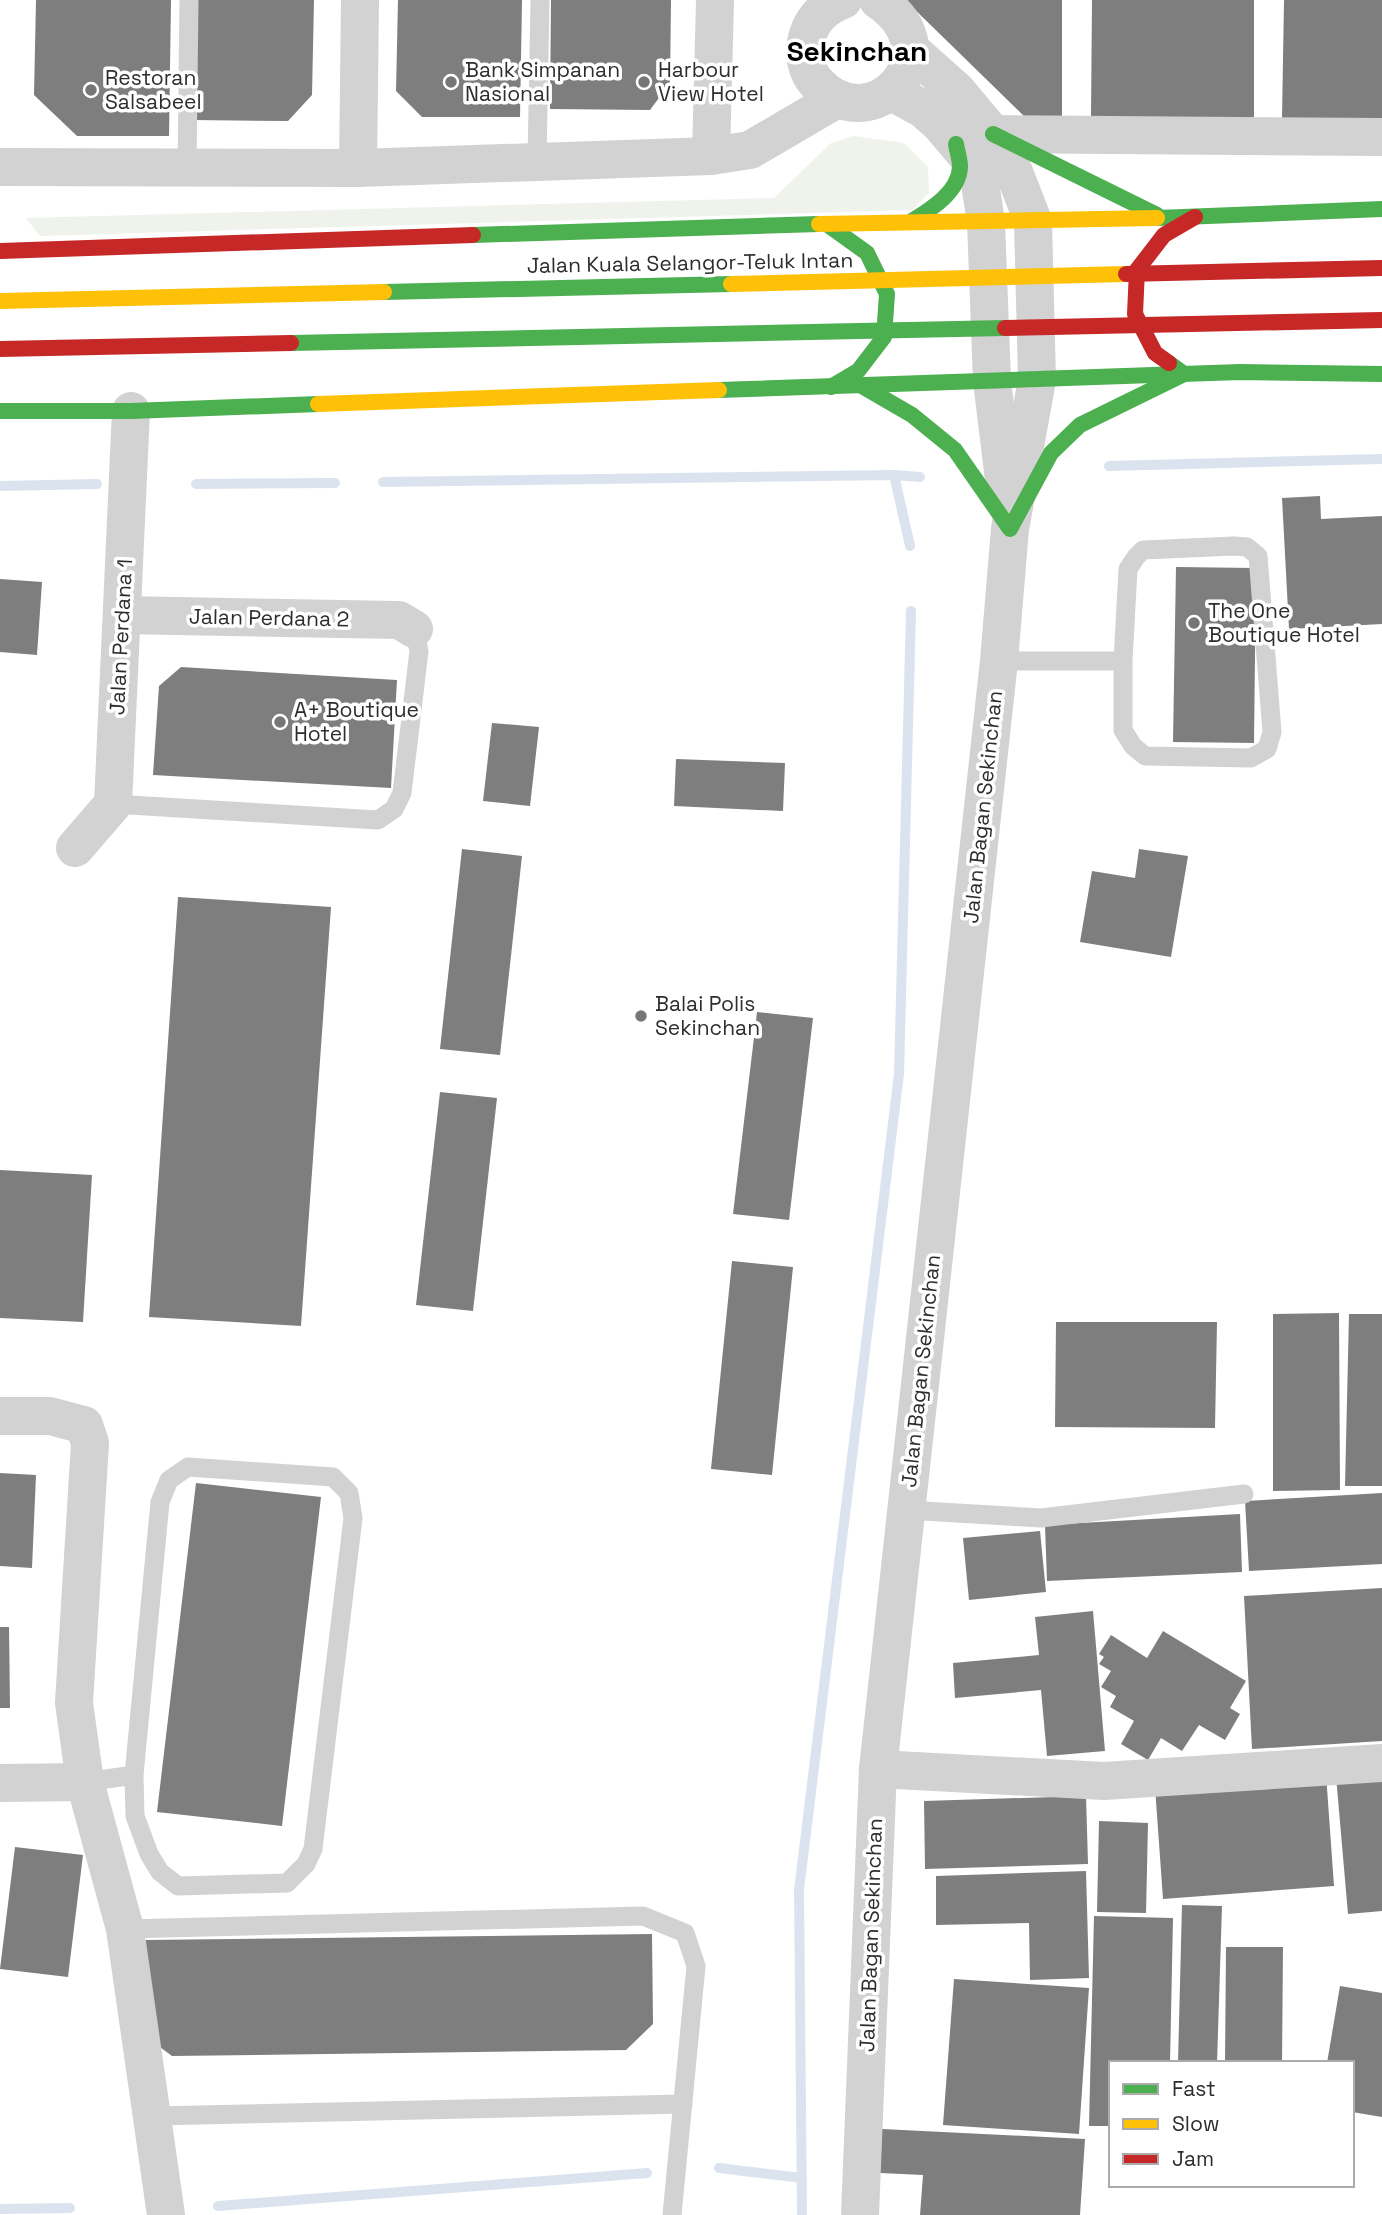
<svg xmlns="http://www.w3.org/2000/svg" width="1382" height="2215" font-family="'Space Grotesk',sans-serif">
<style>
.green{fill:#eff3ec}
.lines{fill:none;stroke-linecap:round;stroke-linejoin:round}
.stream{stroke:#dbe4ee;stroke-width:10}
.building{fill:#7e7e7e}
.lane{stroke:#d2d2d2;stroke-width:19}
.street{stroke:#d2d2d2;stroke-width:38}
.fast{stroke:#4caf50;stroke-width:16}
.slow{stroke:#ffc107;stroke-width:16}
.jam{stroke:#c62828;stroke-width:16}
.fast-bridge{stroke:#4caf50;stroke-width:16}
.slow-bridge{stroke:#ffc107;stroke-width:16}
.jam-bridge{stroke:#c62828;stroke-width:16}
.poi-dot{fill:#767676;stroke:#fff;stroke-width:2.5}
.labels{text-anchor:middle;stroke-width:7;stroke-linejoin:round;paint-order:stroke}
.poi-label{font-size:21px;fill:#2d2d2d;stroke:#fff;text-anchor:start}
.street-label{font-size:21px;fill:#2d2d2d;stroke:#fff}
.district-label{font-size:28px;font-weight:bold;fill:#000;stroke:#fff}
</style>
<rect width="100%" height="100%" fill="#fff"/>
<!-- green -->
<polygon class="green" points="854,136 904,143 928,167 929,193 912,210 40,236 26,218 774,198 831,143"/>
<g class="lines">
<!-- stream -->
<g class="stream">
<polyline points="1109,466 1382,459"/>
<polyline points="894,475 910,546"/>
<polyline points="383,482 894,475 920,477"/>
<polyline points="196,484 335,483"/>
<polyline points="0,486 97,484"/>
<polyline points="719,2168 802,2178"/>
<polyline points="218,2206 647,2173"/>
<polyline points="0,2209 70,2208"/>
<polyline points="802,2215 799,1890 899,1074 911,611"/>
</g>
</g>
<!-- building -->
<g class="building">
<polygon points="36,0 171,0 169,136 77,136 34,95"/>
<polygon points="193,0 314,0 312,95 288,121 192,120"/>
<polygon points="398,0 522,0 520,117 422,117 396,91"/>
<polygon points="551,0 671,0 670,83 650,110 550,109"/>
<polygon points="905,0 1062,0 1062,119 1027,119"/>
<polygon points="1092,0 1254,0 1254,118 1091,117"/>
<polygon points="1284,0 1382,0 1382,118 1282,118"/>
<polygon points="1320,496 1321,519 1382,516 1382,624 1289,629 1282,498"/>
<polygon points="1176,567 1256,568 1254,743 1173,742"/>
<polygon points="0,579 42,582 37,655 0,652"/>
<polygon points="181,667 397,680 391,788 153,775 159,686"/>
<polygon points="492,723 539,727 530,806 483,801"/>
<polygon points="676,759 785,763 783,811 674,806"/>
<polygon points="462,849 522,856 500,1055 440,1049"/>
<polygon points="1139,849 1188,856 1171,957 1080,942 1092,871 1135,878"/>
<polygon points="178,897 331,907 301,1326 149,1317"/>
<polygon points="757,1012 813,1018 789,1220 733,1214"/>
<polygon points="440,1092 497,1098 473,1311 416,1305"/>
<polygon points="0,1170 92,1175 83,1322 0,1318"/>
<polygon points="732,1261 793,1267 772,1475 711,1469"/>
<polygon points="1339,1313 1340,1490 1273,1491 1273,1314"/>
<polygon points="1349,1314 1382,1314 1382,1486 1345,1486"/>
<polygon points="1056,1322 1217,1322 1215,1428 1055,1427"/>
<polygon points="0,1473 36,1475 32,1568 0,1566"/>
<polygon points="196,1483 321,1497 282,1826 157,1812"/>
<polygon points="1382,1493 1382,1564 1249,1571 1245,1501"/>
<polygon points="1240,1514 1242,1572 1047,1581 1045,1525"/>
<polygon points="1040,1531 1046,1592 969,1600 963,1538"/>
<polygon points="1382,1588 1382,1741 1252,1749 1244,1596"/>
<polygon points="1093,1611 1105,1751 1047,1756 1041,1690 955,1698 953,1663 1039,1655 1035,1617"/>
<polygon points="0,1627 9,1627 10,1708 0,1708"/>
<polygon points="1163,1631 1246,1681 1230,1708 1240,1714 1225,1740 1199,1725 1182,1751 1161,1738 1148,1760 1121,1744 1134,1721 1110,1707 1116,1696 1101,1687 1111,1671 1099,1664 1104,1657 1099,1654 1111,1635 1147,1658"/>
<polygon points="1382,1772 1382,1911 1348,1914 1336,1776"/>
<polygon points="1326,1774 1334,1886 1163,1899 1155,1787"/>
<polygon points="1086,1796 1088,1864 925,1869 924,1801"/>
<polygon points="1099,1821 1148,1823 1146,1913 1097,1912"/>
<polygon points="15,1847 83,1855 68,1977 0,1969"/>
<polygon points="1086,1871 1089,1978 1030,1980 1029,1923 936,1925 936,1876"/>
<polygon points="1182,1905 1222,1906 1217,2063 1178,2063"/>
<polygon points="1094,1916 1173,1918 1170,2063 1111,2063 1111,2126 1089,2126"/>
<polygon points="652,1934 653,2024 626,2050 172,2056 145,2036 145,1940"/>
<polygon points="1226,1947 1283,1947 1282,2063 1225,2063"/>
<polygon points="954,1979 1089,1988 1079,2134 943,2125"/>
<polygon points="1340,1986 1382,1993 1382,2117 1352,2112 1352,2063 1327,2063"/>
<polygon points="882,2129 1085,2139 1080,2215 920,2215 923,2175 880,2173"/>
</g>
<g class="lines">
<!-- lane -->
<g class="lane">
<polyline points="537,162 540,0"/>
<polyline points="187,168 189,0"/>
<polyline points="999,661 1123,661 1123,730 1133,746 1145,756 1251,758 1267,749 1272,732 1258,556 1247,547 1234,546 1143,550 1136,557 1128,569 1123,661"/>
<polyline points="113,804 378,820 394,809 402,793 419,651 414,629"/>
<polyline points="906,1510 1041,1518 1244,1494"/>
<polyline points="85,1782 134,1775 160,1502 169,1480 188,1467 333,1477 349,1493 353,1518 313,1849 306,1864 287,1883 178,1886 160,1872 149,1854 135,1816 134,1775"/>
<polyline points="125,1929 643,1916 685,1933 696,1966 672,2215"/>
<polyline points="153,2116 683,2104"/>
</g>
<!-- street -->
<g class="street">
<path d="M843,0C823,7 810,21 806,42C803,55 807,72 816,82C870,144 958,54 878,0"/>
<polyline points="892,92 923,109 940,124 972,162 979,177 986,222 992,381 1005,488"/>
<polyline points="993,134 1382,137"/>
<polyline points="711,156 715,0"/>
<polyline points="0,167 358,168 711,156 750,150 837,99"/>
<polyline points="358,168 360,0"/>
<polyline points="122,615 399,620 414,629"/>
<polyline points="75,848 113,804 131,411"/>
<polyline points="0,1416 50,1416 84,1425 90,1443 74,1703 85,1782 125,1929 166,2215"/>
<polyline points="878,1769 1104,1781 1382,1763"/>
<polyline points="0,1783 85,1782"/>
<polyline points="860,2215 878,1769 999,661 1010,529 1037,380 1033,221 1014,172 993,134 957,91 911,50"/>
</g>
<!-- fast -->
<g class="fast">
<polyline points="993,134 1157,215"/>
<polyline points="1157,218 1382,209"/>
<path d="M912,221C931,209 959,192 960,167C960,159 957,151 956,144"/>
<polyline points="828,225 867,253 887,294 884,337 858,371 831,387"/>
<polyline points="473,235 819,224"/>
<polyline points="862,386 912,415 955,450 1010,529 1051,453 1080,425 1184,374 1169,363"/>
<polyline points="719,390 1240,372 1382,374"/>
<polyline points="0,411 131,411 318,404"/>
</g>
<!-- slow -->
<g class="slow">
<polyline points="819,224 1157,218"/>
<polyline points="318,404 719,390"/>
</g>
<!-- jam -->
<g class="jam">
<polyline points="0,251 473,235"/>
<polyline points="1169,363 1155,353 1135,314 1137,270 1164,235 1195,217"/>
</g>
<!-- fast-bridge -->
<g class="fast-bridge">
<polyline points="384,292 731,284"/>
<polyline points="291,343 1005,328"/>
</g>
<!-- slow-bridge -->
<g class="slow-bridge">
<polyline points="731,284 1126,274"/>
<polyline points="0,301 384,292"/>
</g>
<!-- jam-bridge -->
<g class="jam-bridge">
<polyline points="1126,274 1382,268"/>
<polyline points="1005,328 1382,320"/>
<polyline points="0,349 291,343"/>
</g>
</g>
<!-- markers -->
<g class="poi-dot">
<circle cx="451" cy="82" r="7"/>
<circle cx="644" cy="82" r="7"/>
<circle cx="91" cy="90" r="7"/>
<circle cx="1194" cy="623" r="7"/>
<circle cx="280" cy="722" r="7"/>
<circle cx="641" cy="1016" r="7"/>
</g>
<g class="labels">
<!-- poi labels -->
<g class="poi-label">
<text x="465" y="77">Bank Simpanan<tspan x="465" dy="24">Nasional</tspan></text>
<text x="658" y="77">Harbour<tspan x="658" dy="24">View Hotel</tspan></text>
<text x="105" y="85">Restoran<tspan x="105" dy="24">Salsabeel</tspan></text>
<text x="1208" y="618">The One<tspan x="1208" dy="24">Boutique Hotel</tspan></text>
<text x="294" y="717">A+ Boutique<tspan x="294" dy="24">Hotel</tspan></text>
<text x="655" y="1011">Balai Polis<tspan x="655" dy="24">Sekinchan</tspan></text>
</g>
<!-- street labels -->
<g class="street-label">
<text transform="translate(690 263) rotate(-1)" y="7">Jalan Kuala Selangor-Teluk Intan</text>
<text transform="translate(269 618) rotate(1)" y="7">Jalan Perdana 2</text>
<text transform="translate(121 637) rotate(-87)" y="7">Jalan Perdana 1</text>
<text transform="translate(983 807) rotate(-84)" y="7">Jalan Bagan Sekinchan</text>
<text transform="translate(921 1371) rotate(-84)" y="7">Jalan Bagan Sekinchan</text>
<text transform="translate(871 1935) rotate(-88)" y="7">Jalan Bagan Sekinchan</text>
</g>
<!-- district labels -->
<g class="district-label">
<text x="857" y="61">Sekinchan</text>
</g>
</g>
<!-- legend -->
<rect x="1109" y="2061" width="245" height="126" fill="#ffffff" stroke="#ababab" stroke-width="2"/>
<rect x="1123" y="2084" width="35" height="10" fill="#4caf50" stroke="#ababab" stroke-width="2"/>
<text x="1172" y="2096" font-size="21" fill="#2d2d2d">Fast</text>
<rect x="1123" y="2119" width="35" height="10" fill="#ffc107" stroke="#ababab" stroke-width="2"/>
<text x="1172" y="2131" font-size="21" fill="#2d2d2d">Slow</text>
<rect x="1123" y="2154" width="35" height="10" fill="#c62828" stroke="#ababab" stroke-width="2"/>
<text x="1172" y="2166" font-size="21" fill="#2d2d2d">Jam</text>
</svg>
